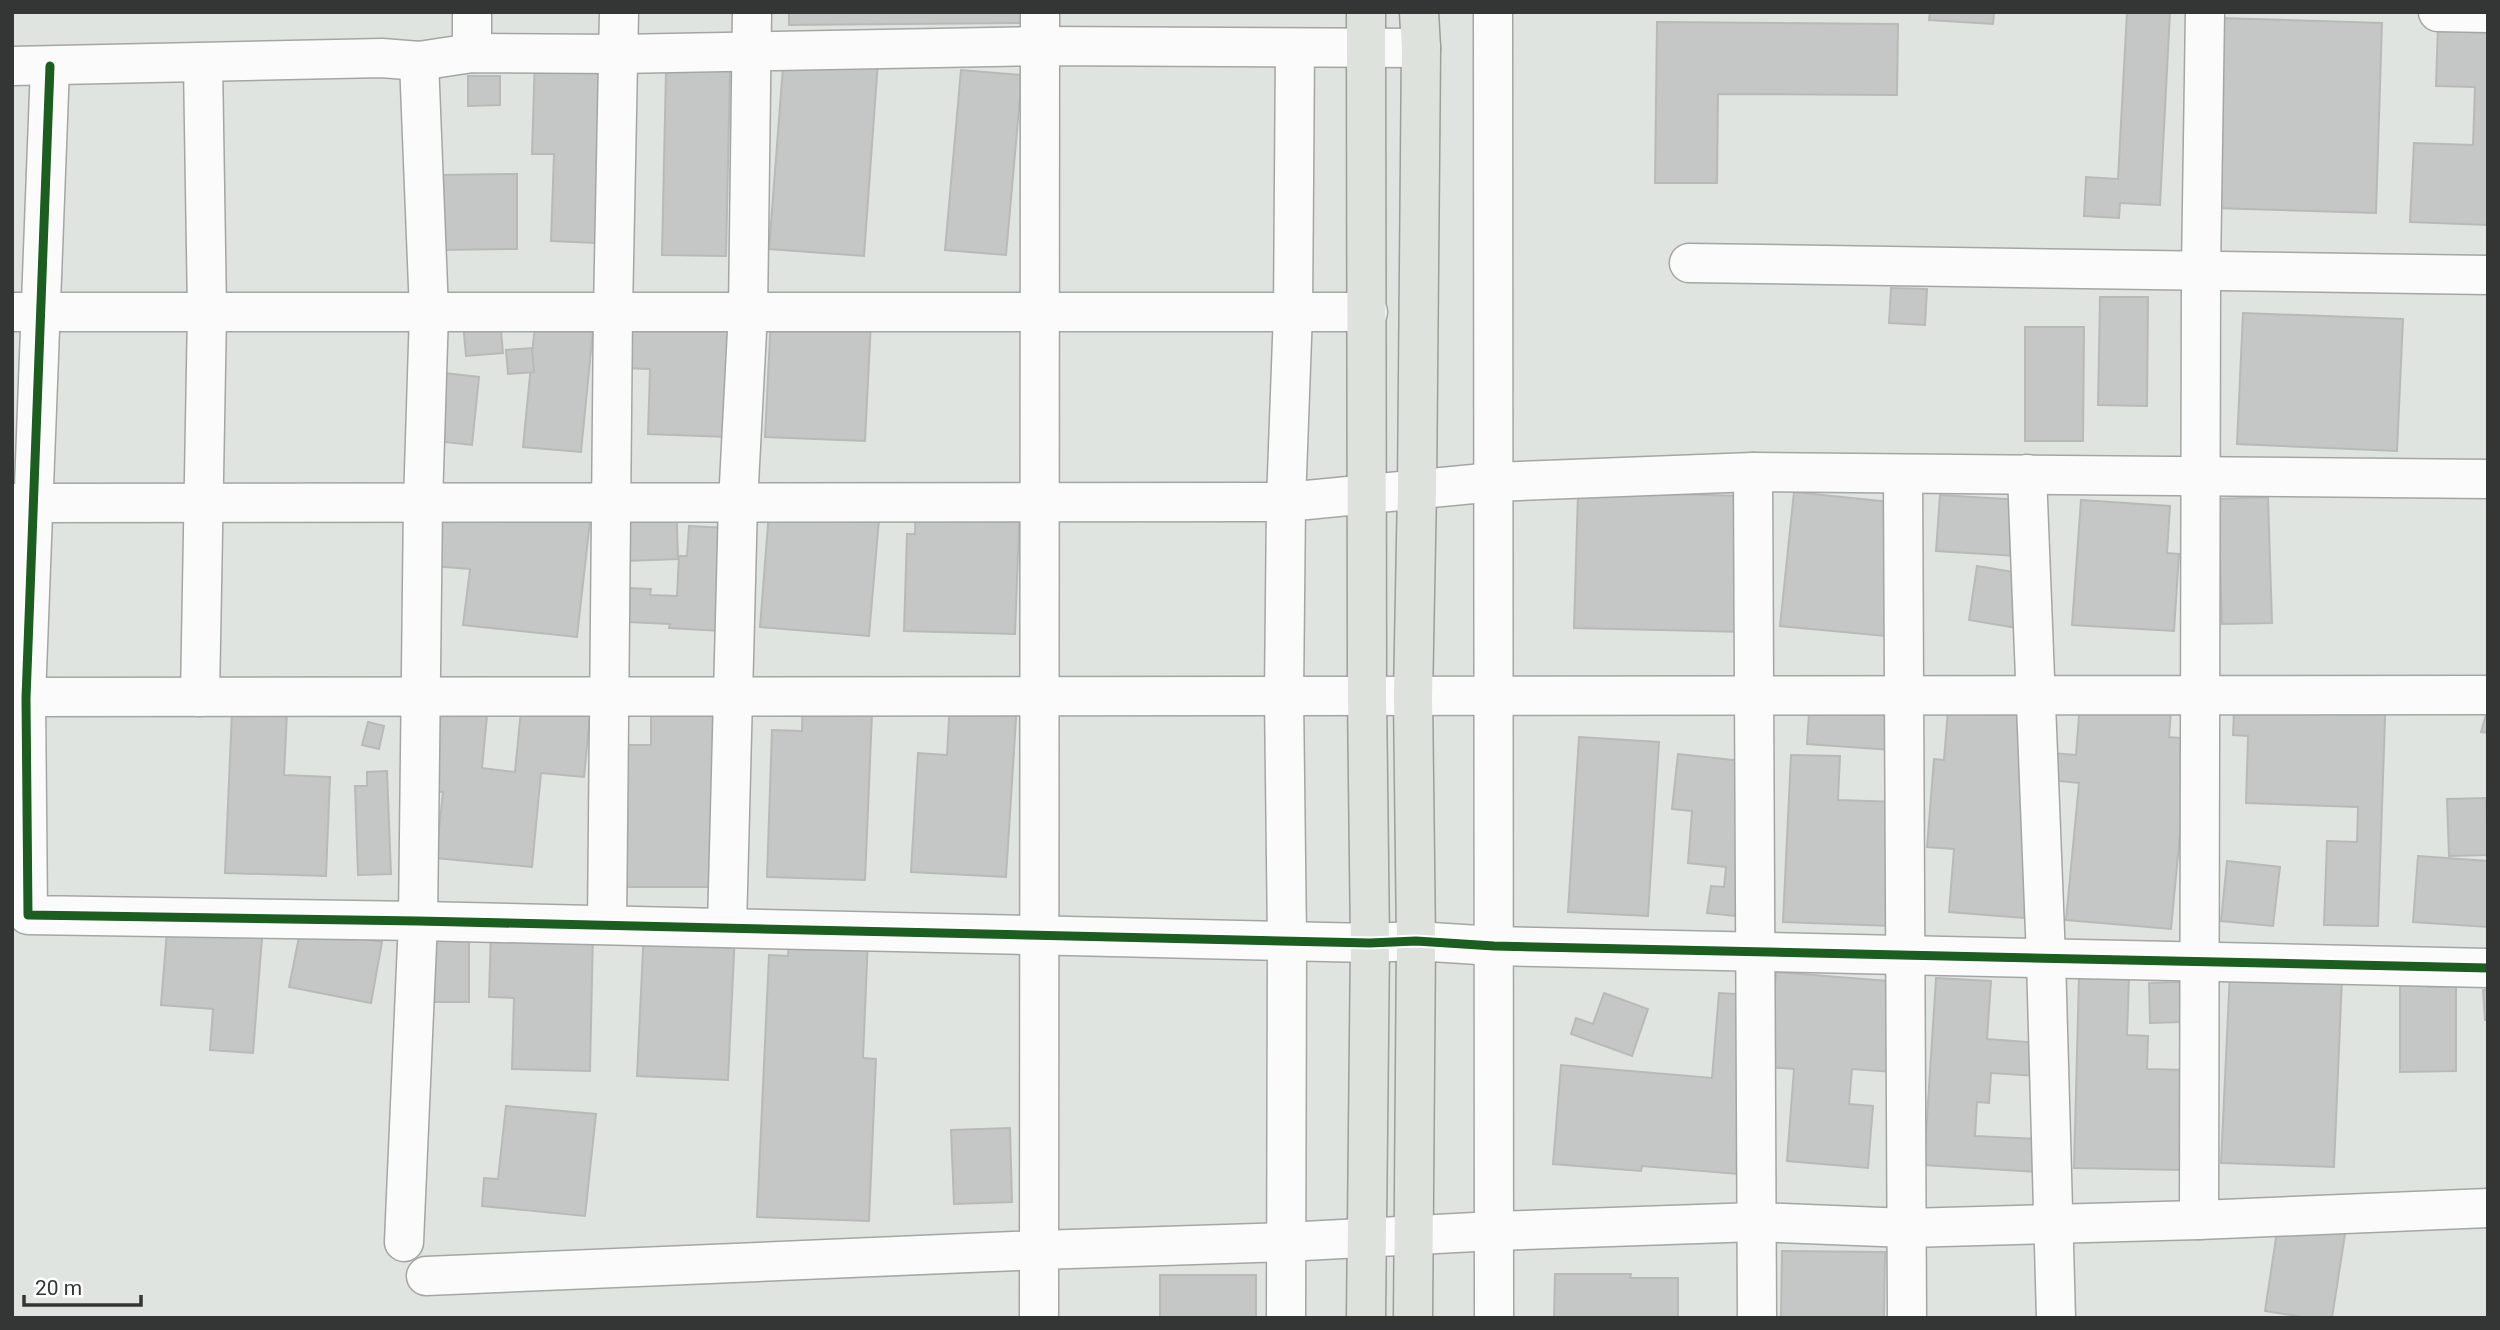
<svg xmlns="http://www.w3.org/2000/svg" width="2500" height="1330" font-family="Roboto,sans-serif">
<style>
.building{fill:#c4c7c5;stroke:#b7bab8;stroke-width:2}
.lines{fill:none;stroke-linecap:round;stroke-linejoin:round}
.minor-casing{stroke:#a4a6a4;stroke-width:41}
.tertiary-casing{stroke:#a4a6a4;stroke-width:41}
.primary-casing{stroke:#9aa095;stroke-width:41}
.minor{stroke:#fafbfa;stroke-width:38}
.tertiary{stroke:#fafbfa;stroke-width:38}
.primary{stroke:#dee2dc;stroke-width:38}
.cycleway-casing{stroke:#fff;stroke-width:13}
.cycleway{stroke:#1b5e20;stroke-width:9}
</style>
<rect width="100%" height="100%" fill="#e0e4e0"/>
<!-- building -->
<g class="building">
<polygon points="789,12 1025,12 1025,23 789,25"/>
<polygon points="1930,12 1994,12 1993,24 1929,20"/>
<polygon points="2127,12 2170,12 2160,205 2120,203 2119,218 2084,216 2086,177 2118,179"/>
<polygon points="2219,18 2382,23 2376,213 2213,208"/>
<polygon points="1657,22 1898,24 1897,95 1718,94 1717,183 1655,183"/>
<polygon points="2438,25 2488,27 2488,225 2410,222 2414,143 2473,145 2475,87 2436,86"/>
<polygon points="784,54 878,61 864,256 769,249"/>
<polygon points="535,56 604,58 597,243 551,241 554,154 532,154"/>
<polygon points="666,70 730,71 726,256 662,255"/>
<polygon points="961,70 1022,75 1006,255 945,250"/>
<polygon points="468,76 500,76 500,105 468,106"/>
<polygon points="517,174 517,249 439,250 438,175"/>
<polygon points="1891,288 1927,289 1925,325 1889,323"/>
<polygon points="2100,297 2148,297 2147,406 2098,405"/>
<polygon points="623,303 733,307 728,437 648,434 650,369 621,368"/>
<polygon points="537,304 595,310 581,452 523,447"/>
<polygon points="499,308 503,353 466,356 462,312"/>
<polygon points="2243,313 2403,319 2397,451 2237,444"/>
<polygon points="771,317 871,321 865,441 765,437"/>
<polygon points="2025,327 2084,327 2083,441 2025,441"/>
<polygon points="532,348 534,372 508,374 506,350"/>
<polygon points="444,373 479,377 472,445 437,441"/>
<polygon points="771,486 881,496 869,636 760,627"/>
<polygon points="1578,492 1749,496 1746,632 1574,628"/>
<polygon points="1794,492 1899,503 1885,636 1780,626"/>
<polygon points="441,493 591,512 577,637 463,625 470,569 433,566"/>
<polygon points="676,495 678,559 627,561 625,496"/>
<polygon points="1940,495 2040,501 2036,557 1936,551"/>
<polygon points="916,496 1020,499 1015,634 904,631 907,534 915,534"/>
<polygon points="2268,497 2272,623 2222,624 2218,499"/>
<polygon points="2081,500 2170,506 2167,553 2179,554 2174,631 2072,625"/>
<polygon points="689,526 726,528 721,631 669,628 670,624 628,622 630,588 651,589 650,595 677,596 679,556 687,556"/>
<polygon points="1977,566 2032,575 2023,629 1969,620"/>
<polygon points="444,679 490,684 482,768 515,772 524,679 593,685 584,777 541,773 532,867 436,858 443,792 433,791"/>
<polygon points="1811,680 1896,685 1891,750 1807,744"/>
<polygon points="951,683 1018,687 1006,877 911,872 918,753 947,755"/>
<polygon points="2235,684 2386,688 2378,926 2324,925 2327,841 2357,842 2358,807 2246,803 2248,736 2233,735"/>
<polygon points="1950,685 2043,693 2024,918 1949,912 1954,849 1927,847 1934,759 1944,760"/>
<polygon points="651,687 729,687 729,887 627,887 627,745 651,745"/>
<polygon points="803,687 873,690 865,880 767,877 772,730 802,731"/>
<polygon points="233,689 288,691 284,775 330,777 326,876 225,873"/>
<polygon points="2081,690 2172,698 2169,737 2189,739 2171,929 2066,920 2079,783 2050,780 2053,753 2076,755"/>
<polygon points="2488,708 2488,733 2481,732"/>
<polygon points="368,722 384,726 379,749 362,745"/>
<polygon points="1579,737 1659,742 1648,916 1568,912"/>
<polygon points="1678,754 1751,762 1735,916 1707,913 1711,886 1724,887 1726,867 1688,863 1692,811 1672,809"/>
<polygon points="1791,755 1840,756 1838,800 1897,802 1892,926 1783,922"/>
<polygon points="387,771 391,874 358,875 355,786 367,786 367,772"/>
<polygon points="2486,798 2488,855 2449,856 2447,799"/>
<polygon points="2418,856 2488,861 2488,927 2413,922"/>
<polygon points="2227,861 2280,867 2273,926 2221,921"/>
<polygon points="168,918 263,925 253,1053 210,1050 213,1009 161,1005"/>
<polygon points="301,927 382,942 371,1003 289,987"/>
<polygon points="491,929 593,931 590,1071 512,1069 514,998 489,997"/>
<polygon points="644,929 735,933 728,1080 637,1076"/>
<polygon points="427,933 469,933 469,1002 428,1002"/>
<polygon points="789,934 868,938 863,1058 876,1059 869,1221 757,1217 769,955 788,956"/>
<polygon points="1776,972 1901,982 1893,1072 1852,1069 1849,1104 1873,1106 1868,1168 1787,1161 1794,1069 1769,1067"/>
<polygon points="2230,972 2342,977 2334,1167 2221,1163"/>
<polygon points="2079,976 2129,977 2127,1035 2148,1036 2147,1069 2186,1070 2183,1170 2074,1168"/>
<polygon points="1936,978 1991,981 1987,1039 2039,1043 2037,1076 1991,1073 1989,1103 1977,1102 1975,1136 2039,1139 2037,1172 1924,1165"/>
<polygon points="2400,978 2428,978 2428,987 2456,987 2456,1071 2400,1072"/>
<polygon points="2181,982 2183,1022 2150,1023 2149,983"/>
<polygon points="2483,990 2488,990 2488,1020 2485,1020"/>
<polygon points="1604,993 1648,1009 1632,1056 1571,1034 1576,1018 1593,1024"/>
<polygon points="1719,993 1752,995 1738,1174 1642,1166 1641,1171 1553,1164 1561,1065 1712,1078"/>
<polygon points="506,1106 596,1114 585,1216 482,1206 484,1178 498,1179"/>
<polygon points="1010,1128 1012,1202 954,1204 951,1130"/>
<polygon points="2281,1205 2348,1215 2332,1318 2309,1318 2265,1311"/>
<polygon points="1782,1251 1885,1252 1884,1318 1781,1318"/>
<polygon points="1555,1274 1631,1274 1630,1278 1678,1278 1678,1318 1554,1318"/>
<rect x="1160" y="1275" width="96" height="43"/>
</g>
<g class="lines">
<!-- minor casing -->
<g class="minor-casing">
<g id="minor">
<polyline points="472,12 472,53"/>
<polyline points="1493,12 1494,1318"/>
<polyline points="2438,12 2488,13"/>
<polyline points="12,66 382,58 419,61 472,53 618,54 1040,46 1421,48"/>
<polyline points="50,66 26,698 28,915 418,921 1370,943 1416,941 1494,946 2488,968"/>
<polyline points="1689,263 2488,275"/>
<polyline points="12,312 1368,312"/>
<polyline points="1753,472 1757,1318"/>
<polyline points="1903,474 1907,1318"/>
<polyline points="2027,474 2046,958 2056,1318"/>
<polyline points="12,503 1286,502 1494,482 1753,472 2488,479"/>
<polyline points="12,697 2488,695"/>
<polyline points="200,697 207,312 203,63"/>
<polyline points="607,925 613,312 619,12"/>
<polyline points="727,928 738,503 748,312 752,12"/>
<polyline points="2199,1220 2201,270 2205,12"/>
<polyline points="404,1242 418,921 423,503 429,312 419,61"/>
<polyline points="426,1276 1039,1250 1285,1242 1494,1231"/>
<polyline points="1039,1318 1040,12"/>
<polyline points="1286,1318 1287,940 1284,696 1286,502 1293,312 1295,48"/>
</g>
</g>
<!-- tertiary casing -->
<g class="tertiary-casing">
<polyline id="tertiary" points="1494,1231 1756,1222 1907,1228 2199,1220 2488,1208"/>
</g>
<!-- primary casing -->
<g class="primary-casing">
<g id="primary">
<polyline points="1366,1318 1370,943 1367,696 1366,12"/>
<polyline points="1413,1318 1416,941 1413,697 1417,489 1421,48 1419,12"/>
</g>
</g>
<!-- minor -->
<use href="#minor" class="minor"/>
<!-- tertiary -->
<use href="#tertiary" class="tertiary"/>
<!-- primary -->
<use href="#primary" class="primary"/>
<!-- cycleway casing -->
<g class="cycleway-casing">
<polyline id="cycleway" points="50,66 26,698 28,915 418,921 1370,943 1416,941 1494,946 2488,968"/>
</g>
<!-- cycleway -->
<use href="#cycleway" class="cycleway"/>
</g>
<!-- border -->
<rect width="2500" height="1330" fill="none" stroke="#333634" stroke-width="28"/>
<!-- scale -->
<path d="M24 1295v10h117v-10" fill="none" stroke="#333634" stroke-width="3.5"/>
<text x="35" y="1295" font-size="21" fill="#333634" stroke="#ffffff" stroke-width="5" paint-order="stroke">20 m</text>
</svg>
